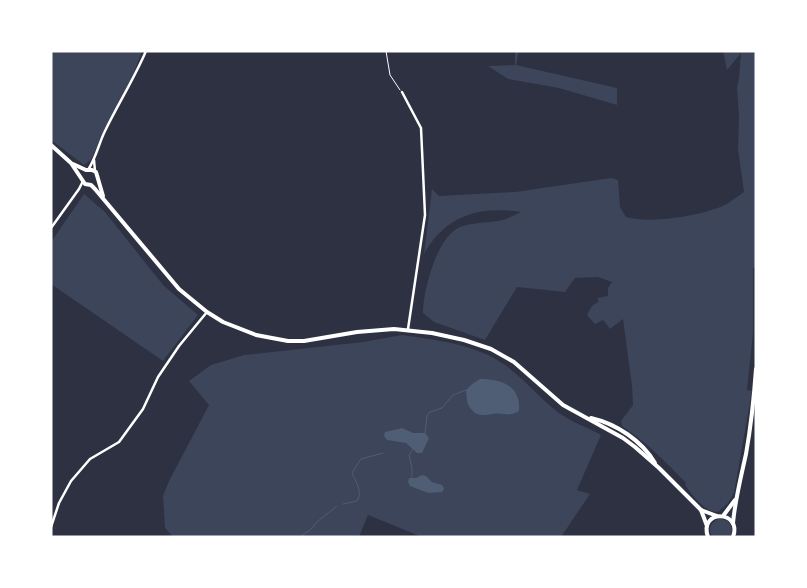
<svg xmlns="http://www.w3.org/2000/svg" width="807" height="588" font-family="'Fira Sans Condensed',sans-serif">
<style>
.green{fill:#3c4559}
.water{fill:#4f5d75}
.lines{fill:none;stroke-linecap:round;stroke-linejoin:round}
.stream{stroke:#4f5d75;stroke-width:1}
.path{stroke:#fff;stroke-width:1}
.minor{stroke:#fff;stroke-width:2.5}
.tertiary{stroke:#fff;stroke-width:2.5}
.primary{stroke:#fff;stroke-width:4}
.trunk{stroke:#fff;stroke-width:4}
</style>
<rect width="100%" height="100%" fill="#2d3142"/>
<!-- green -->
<g class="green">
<polygon points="51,51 142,51 132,77 104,130 91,160 84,165 51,140"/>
<polygon points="515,51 519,51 516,65 617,88 617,105 559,88 508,79 488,66 515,65"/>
<path d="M723,51H755L756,55V267L753,268V333L747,390L752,391L734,493L728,503L718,512C704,512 693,496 685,485L686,483C666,462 646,442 622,426L621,421L633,405L632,386L623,319L610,329L603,320L595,324L587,315L592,306L599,301L597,298L608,296V288L612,282L598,277L575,278L565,292L517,287L485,340L434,322L423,313C423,291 437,236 460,227C473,222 489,223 503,220C509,218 515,215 521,212C479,206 446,215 424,254L432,189L439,196L515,192L611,178L618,180L620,207L626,217C651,224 701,216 725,205C732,201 738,196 744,192L738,149L739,116L737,88L739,78L741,53L727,70Z"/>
<polygon points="84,194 105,212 163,285 198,315 163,361 51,284 51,242"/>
<path d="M402,335C436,340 476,344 505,365C523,378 537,395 554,409C568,421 585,426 601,435L577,490L590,494L561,537H422L368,515L359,537H173L165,528L163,496L169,481L209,405L189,381L211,365L244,355L363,342Z"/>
<path d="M718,519C729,518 735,527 730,537H712C708,529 710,523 718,519Z"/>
</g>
<!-- water -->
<g class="water">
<path d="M480,379C502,379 521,386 519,411C507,418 504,412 493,414C484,415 477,417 471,409C466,404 467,397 466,390L472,384Z"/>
<polygon points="402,428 413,433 425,433 429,438 422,453 417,453 406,443 387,440 384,436 385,432"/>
<polygon points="422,475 426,476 432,482 442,485 444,489 442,492 428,493 410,486 408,482 409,478 416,478"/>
</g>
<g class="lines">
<!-- stream -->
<g class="stream">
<polyline points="425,433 427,416 430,412 442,408 453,395 466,390"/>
<polyline points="412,477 412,468 409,455 413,449"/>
<path d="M343,504L357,501C363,492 356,482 352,473L361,459L383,453"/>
<polyline points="299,537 309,531 318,521 337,506"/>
</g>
<!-- path -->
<polyline class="path" points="386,51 390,75 400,90"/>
<!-- minor -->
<polyline class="minor" points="402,92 421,128 425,215 408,329"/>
<!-- tertiary -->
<g class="tertiary">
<polyline points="94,160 95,171"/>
<path d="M88,170C96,158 99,143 105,131C118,104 134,79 146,51"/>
<polyline points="51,228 79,189 83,181"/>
<polyline points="51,527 59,503 71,481 90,459 119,442 143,409 158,377 179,346 207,312"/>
</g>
<!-- primary -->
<g class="primary">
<polyline points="51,145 71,163 85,184 91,185 95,189 179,289 207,312 223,322 256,335 288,341 304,341 357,332 394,329 432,333 464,340 491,349 514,362 563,405 623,438 635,447 659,468 701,510 707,526"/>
<polyline points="73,164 86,170 92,170 96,172 103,196"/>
<path d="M591,418C617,424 642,441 655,463"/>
<polyline points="701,510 717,516"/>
</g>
<!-- trunk -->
<g class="trunk">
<polyline points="723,516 735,500"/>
<path d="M733,523C735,500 741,477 746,454C751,426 754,397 756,369"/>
<path d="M708,537C698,509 743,510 733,537"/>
</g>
</g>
<!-- border -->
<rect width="807" height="588" fill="none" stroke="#ffffff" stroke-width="105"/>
</svg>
